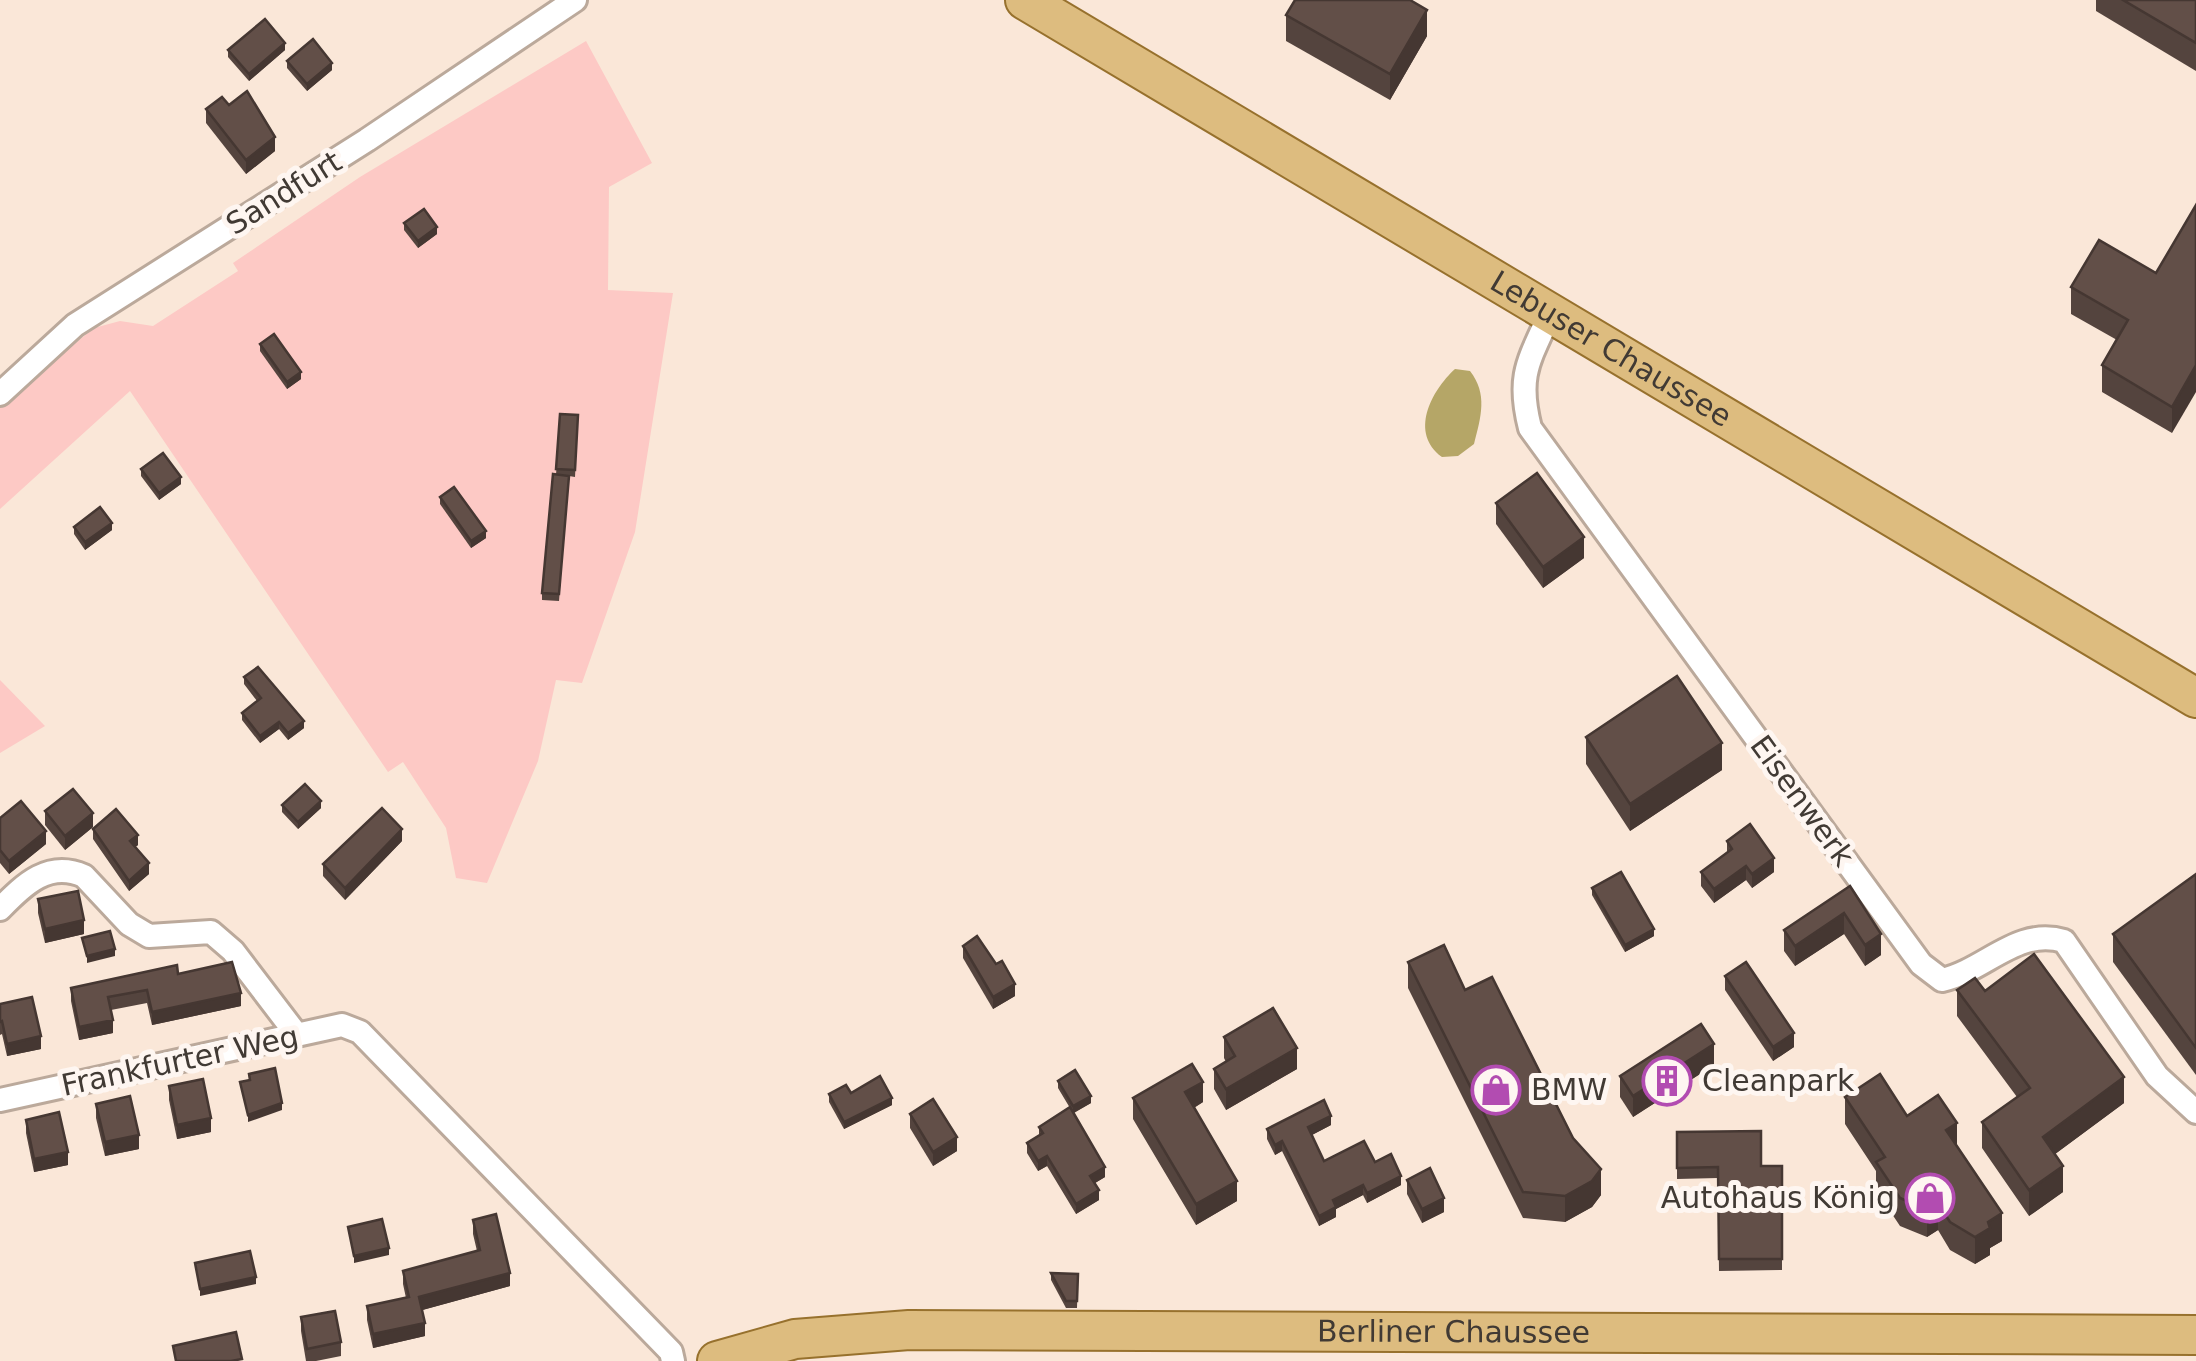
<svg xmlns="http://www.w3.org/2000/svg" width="2196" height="1361" font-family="'DejaVu Sans',sans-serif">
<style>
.green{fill:#fdc9c5}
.water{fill:#b5a667}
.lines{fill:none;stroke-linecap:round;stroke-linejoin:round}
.street-casing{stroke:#bba99b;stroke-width:28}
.primary-casing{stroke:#97712d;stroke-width:42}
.street{stroke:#fff;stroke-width:22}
.primary{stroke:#ddbc7f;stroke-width:38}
.wall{fill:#54443e}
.shaded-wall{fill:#453732}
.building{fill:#624f48;stroke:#453732;stroke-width:2.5}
.labels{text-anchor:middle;stroke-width:10;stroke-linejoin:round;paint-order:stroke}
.street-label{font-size:30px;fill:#413a34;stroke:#fef6f1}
.poi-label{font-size:30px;fill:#413a34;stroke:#fef6f1;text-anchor:start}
</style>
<rect width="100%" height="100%" fill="#fae7d8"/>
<!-- green -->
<g class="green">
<polygon points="586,41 652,163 609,187 608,290 673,293 635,532 582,683 556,680 538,761 487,883 456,878 446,828 403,762 388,772 130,391 0,509 0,404 94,328 120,321 153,326 238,271 233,263 360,177"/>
<polygon points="0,680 45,726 0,753"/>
</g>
<!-- water -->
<path class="water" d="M1455,369L1470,371C1488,394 1481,417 1474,444L1458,456L1442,457C1409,433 1431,391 1455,369Z"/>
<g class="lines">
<!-- street casing -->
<g class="street-casing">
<g id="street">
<path d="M1549,316C1528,362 1517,377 1530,428L1921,964L1942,980C1986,970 2017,927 2064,941L2157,1076L2196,1112"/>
<polyline points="0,394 75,325 367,140 575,0"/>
<path d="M0,909C24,885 48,860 84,876L129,924L149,936L211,932L233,951L297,1035"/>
<polyline points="0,1100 342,1025 360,1032 671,1352 673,1361"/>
</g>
</g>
<!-- primary casing -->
<g class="primary-casing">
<g id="primary">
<path id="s1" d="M1025,0L2196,698"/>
<path id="s2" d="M717,1361L795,1339L909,1330L2196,1335"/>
</g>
</g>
<!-- street -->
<use href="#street" class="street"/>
<!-- primary -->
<use href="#primary" class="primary"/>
</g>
<!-- wall -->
<g class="wall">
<polygon points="2096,0 2196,0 2196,71 2096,11"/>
<polygon points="1286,15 1427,36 1390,100 1286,41"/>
<polygon points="228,50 285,50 249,81 228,57"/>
<polygon points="287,61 332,70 307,91 287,68"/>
<polygon points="229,105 275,151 246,174 206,123 206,109"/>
<polygon points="2196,205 2172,433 2102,392 2102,365 2117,340 2071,314 2071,287 2156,273"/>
<polygon points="404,223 437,234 418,248 404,230"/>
<polygon points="260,344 301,379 287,389 260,351"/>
<polygon points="560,414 578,415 575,477 569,476 559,601 542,600 542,593 556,475"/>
<polygon points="141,469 181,484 159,500 141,476"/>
<polygon points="440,497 486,538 471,548 440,504"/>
<polygon points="1496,503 1584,558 1543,588 1496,524"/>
<polygon points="74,527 112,530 85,550 74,534"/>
<polygon points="244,677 304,728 288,740 279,729 260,743 242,720 242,713 257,701 244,684"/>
<polygon points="1586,737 1722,770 1630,831 1586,764"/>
<polygon points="282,805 321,808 298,829 282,812"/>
<polygon points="45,811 93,827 65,850 45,825"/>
<polygon points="0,818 46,844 9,874 0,863"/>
<polygon points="93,829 138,845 135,847 149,874 129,891 93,839"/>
<polygon points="402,841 345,900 323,876 323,864"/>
<polygon points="1727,841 1774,872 1752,888 1746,880 1714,903 1701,886 1701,872 1727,853"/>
<polygon points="2196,874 2196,1075 2113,962 2113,934"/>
<polygon points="1850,886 1881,955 1865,966 1844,934 1795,966 1784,951 1784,930"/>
<polygon points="1592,888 1654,936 1625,952 1592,895"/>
<polygon points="38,899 84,934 45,943 38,913"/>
<polygon points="963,946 1015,996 993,1009 963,958"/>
<polygon points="1408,962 1465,990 1601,1195 1592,1207 1565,1222 1523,1218 1408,988"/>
<polygon points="178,974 241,1006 152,1025 147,1003 111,1010 113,1033 79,1040 71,1001 71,988"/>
<polygon points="1725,976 1794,1047 1773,1061 1725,990"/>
<polygon points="1957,990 1985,991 2124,1103 2055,1154 2063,1192 2029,1216 1982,1148 1982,1122 2017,1097 1957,1016"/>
<polygon points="0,1004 41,1049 7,1056 2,1034 0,1035"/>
<polygon points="1224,1037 1297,1069 1226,1110 1214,1089 1214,1069 1226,1062 1224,1058"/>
<polygon points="1714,1065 1633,1117 1620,1097 1620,1076"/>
<polygon points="1058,1081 1091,1103 1074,1113 1105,1177 1095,1183 1099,1200 1076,1214 1047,1166 1038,1171 1027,1153 1027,1143 1039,1135 1039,1127 1070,1108 1058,1088"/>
<polygon points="169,1086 211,1132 177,1139 169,1100"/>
<polygon points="851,1093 892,1105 844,1129 829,1102 829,1094"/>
<polygon points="1845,1097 1907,1116 1957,1146 2002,1241 1990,1248 1990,1255 1975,1264 1950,1250 1938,1230 1927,1237 1900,1226 1876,1190 1876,1171 1845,1124"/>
<polygon points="1133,1098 1203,1102 1194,1108 1237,1201 1196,1225 1133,1119"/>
<polygon points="96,1104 139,1149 105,1156 96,1118"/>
<polygon points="910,1114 957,1151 933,1166 910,1128"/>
<polygon points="26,1120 68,1165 34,1172 26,1133"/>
<polygon points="1331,1125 1312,1135 1324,1161 1375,1162 1401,1185 1367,1203 1363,1195 1336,1209 1336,1217 1319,1226 1282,1151 1275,1155 1267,1139 1267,1129"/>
<polygon points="1677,1132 1761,1166 1782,1166 1782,1270 1719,1271 1718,1178 1677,1179"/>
<polygon points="1407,1180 1444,1212 1422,1223 1407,1194"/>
<polygon points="473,1220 510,1286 422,1310 425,1336 373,1348 367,1320 367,1306 406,1298 403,1284 403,1271 477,1251 473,1234"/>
<polygon points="1051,1273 1078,1274 1077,1308 1066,1308 1051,1280"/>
<polygon points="301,1317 341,1342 341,1356 316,1361 306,1361 301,1331"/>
</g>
<!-- shaded-wall -->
<g class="shaded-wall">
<polygon points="1427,10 1427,36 1390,100 1390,74"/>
<polygon points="285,43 285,50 249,81 249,74"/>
<polygon points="332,63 332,70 307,91 307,84"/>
<polygon points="275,137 275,151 246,174 246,160"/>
<polygon points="437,227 437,234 418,248 418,241"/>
<polygon points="2196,365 2196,392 2172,433 2172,407"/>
<polygon points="301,372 301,379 287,389 287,382"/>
<polygon points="181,477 181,484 159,500 159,493"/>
<polygon points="112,523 112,530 85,550 85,542"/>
<polygon points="486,531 486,538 471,548 471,541"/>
<polygon points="1584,537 1584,558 1543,588 1543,567"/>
<polygon points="304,721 304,728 288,740 288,733"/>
<polygon points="279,722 279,729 260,743 260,736"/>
<polygon points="1722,743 1722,770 1630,831 1630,804"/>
<polygon points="321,801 321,808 298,829 298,822"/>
<polygon points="93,813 93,827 65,850 65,836"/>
<polygon points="402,829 402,841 345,900 345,888"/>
<polygon points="46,831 46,844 9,874 9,861"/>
<polygon points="138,835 138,845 130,851 130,841"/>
<polygon points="1774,858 1774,872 1752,888 1752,874"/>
<polygon points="149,863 149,874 129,891 129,881"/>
<polygon points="1746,866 1746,880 1714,903 1714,889"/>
<polygon points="1844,913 1844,934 1795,966 1795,946"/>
<polygon points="84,920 84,934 45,943 45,929"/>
<polygon points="1654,929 1654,936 1625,952 1625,945"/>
<polygon points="1881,934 1881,955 1865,966 1865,945"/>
<polygon points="115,949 115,956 87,963 87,956"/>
<polygon points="1015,984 1015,996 993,1009 993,997"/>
<polygon points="241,993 241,1006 152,1025 152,1012"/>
<polygon points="113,1020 113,1033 79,1040 79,1027"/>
<polygon points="1794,1033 1794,1047 1773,1061 1773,1047"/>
<polygon points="41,1036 41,1049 7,1056 7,1044"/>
<polygon points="1714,1044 1714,1065 1633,1117 1633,1096"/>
<polygon points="1297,1048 1297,1069 1226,1110 1226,1089"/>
<polygon points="2124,1077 2124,1103 2043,1163 2043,1137"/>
<polygon points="1203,1082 1203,1102 1185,1113 1185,1092"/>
<polygon points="1091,1096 1091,1103 1073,1113 1073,1106"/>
<polygon points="892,1098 892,1105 844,1129 844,1122"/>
<polygon points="282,1103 282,1110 248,1122 248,1115"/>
<polygon points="1331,1116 1331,1125 1308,1137 1308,1127"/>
<polygon points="211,1118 211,1132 177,1139 177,1125"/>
<polygon points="1957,1123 1957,1151 1946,1130"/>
<polygon points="139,1135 139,1149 105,1156 105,1142"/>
<polygon points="957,1137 957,1151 933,1166 933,1152"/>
<polygon points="1282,1141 1282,1151 1275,1155 1275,1145"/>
<polygon points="68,1152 68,1165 34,1172 34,1159"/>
<polygon points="1047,1156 1047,1166 1038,1171 1038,1161"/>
<polygon points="2063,1166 2063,1192 2029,1216 2029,1190"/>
<polygon points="1105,1167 1105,1177 1090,1186 1090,1176"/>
<polygon points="1601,1169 1601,1195 1592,1207 1565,1222 1565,1196"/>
<polygon points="1401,1176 1401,1185 1367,1203 1367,1193"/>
<polygon points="1237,1181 1237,1201 1196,1225 1196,1204"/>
<polygon points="1363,1185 1363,1195 1336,1209 1336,1217 1319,1226 1319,1216 1333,1200"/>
<polygon points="1099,1190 1099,1200 1076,1214 1076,1204"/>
<polygon points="1444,1198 1444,1212 1422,1223 1422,1209"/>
<polygon points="1938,1203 1938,1230 1927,1237 1927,1210"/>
<polygon points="2002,1213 2002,1241 1990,1248 1990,1255 1975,1264 1975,1237 1988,1222"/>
<polygon points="389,1248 389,1255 354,1263 354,1256"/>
<polygon points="510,1273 510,1286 419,1311 419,1297"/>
<polygon points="256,1277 256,1284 200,1296 200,1289"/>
<polygon points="425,1323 425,1336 373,1348 373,1334"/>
</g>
<!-- building -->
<g class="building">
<polygon points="1295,0 1410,0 1427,10 1390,74 1286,15"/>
<polygon points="2123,0 2196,0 2196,43"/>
<polygon points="265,19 285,43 249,74 228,50"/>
<polygon points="313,39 332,63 307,84 287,61"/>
<polygon points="247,91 275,137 246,160 206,109 222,97 229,105"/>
<polygon points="2196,205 2196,365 2172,407 2102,365 2128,320 2071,287 2099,240 2156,273"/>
<polygon points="424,209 437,227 418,241 404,223"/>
<polygon points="274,334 301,372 287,382 260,344"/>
<polygon points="560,414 578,415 575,470 556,469"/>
<polygon points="163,453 181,477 159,493 141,469"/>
<polygon points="1537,473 1584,537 1543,567 1496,503"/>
<polygon points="553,474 569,476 559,594 542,593"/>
<polygon points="454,487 486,531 471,541 440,497"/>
<polygon points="100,507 112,523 85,542 74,527"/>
<polygon points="258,667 304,721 288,733 279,722 260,736 242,713 261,698 244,677"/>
<polygon points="1677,676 1722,743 1630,804 1586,737"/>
<polygon points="305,784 321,801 298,822 282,805"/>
<polygon points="73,789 93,813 65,836 45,811"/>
<polygon points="21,801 46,831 9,861 0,850 0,818"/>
<polygon points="382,808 402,829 345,888 323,864"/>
<polygon points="116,809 138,835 130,841 149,863 129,881 93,829"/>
<polygon points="1750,824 1774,858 1752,874 1746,866 1714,889 1701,872 1732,849 1727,841"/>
<polygon points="1621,872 1654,929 1625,945 1592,888"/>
<polygon points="2196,874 2196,1048 2113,934"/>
<polygon points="1850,886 1881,934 1865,945 1844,913 1795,946 1784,930"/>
<polygon points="78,891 84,920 45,929 38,899"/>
<polygon points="110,931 115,949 87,956 82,938"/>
<polygon points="977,936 996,964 1002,961 1015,984 993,997 963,946"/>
<polygon points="1444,945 1465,990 1492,977 1573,1138 1601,1169 1592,1181 1565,1196 1523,1192 1408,962"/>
<polygon points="2034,954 2124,1077 2043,1137 2063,1166 2029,1190 1982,1122 2030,1088 1957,990 1975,978 1985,991"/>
<polygon points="232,962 241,993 152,1012 147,990 108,997 113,1020 79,1027 71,988 177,965 178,974"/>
<polygon points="1746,962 1794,1033 1773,1047 1725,976"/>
<polygon points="32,997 41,1036 7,1044 2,1021 0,1022 0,1004"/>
<polygon points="1273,1008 1297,1048 1226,1089 1214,1069 1235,1056 1224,1037"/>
<polygon points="1701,1024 1714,1044 1633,1096 1620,1076"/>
<polygon points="1192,1064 1203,1082 1185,1092 1237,1181 1196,1204 1133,1098"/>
<polygon points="275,1068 282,1103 248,1115 240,1082 250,1080 249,1074"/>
<polygon points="1075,1070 1091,1096 1073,1106 1058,1081"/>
<polygon points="1880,1074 1907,1116 1938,1095 1957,1123 1946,1130 2002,1213 1988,1222 1990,1228 1975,1237 1950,1222 1938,1203 1927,1210 1900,1198 1876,1162 1885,1157 1845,1097"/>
<polygon points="880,1076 892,1098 844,1122 829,1094 846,1085 851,1093"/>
<polygon points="203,1079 211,1118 177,1125 169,1086"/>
<polygon points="130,1096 139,1135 105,1142 96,1104"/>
<polygon points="933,1099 957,1137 933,1152 910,1114"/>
<polygon points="1324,1100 1331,1116 1308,1127 1324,1161 1364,1141 1375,1162 1391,1154 1401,1176 1367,1193 1363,1185 1333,1200 1336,1207 1319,1216 1282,1141 1275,1145 1267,1129"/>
<polygon points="1070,1107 1105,1167 1090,1176 1099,1190 1076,1204 1047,1156 1038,1161 1027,1143 1043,1133 1039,1127"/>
<polygon points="59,1112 68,1152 34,1159 26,1120"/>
<polygon points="1761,1131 1761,1166 1782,1166 1782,1259 1719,1259 1718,1167 1677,1168 1677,1132"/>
<polygon points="1430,1168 1444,1198 1422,1209 1407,1180"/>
<polygon points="496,1214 510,1273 419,1297 425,1323 373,1334 367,1306 409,1297 403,1271 480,1250 473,1220"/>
<polygon points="382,1219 389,1248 354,1256 348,1227"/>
<polygon points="250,1251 256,1277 200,1289 195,1263"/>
<polygon points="1051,1273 1078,1274 1077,1301 1066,1301"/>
<polygon points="335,1311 341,1342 307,1349 301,1317"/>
<polygon points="236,1332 242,1359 231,1361 176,1361 173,1346"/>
</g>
<!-- icons -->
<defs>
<g id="building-ring" transform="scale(2.5)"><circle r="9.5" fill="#fef6f1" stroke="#b24cb1" stroke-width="1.5"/><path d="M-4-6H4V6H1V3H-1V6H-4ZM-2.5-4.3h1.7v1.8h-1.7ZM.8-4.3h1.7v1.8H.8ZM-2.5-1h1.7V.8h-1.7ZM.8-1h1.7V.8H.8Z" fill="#b24cb1"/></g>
<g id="shop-ring" transform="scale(2.5)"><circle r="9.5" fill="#fef6f1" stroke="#b24cb1" stroke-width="1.5"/><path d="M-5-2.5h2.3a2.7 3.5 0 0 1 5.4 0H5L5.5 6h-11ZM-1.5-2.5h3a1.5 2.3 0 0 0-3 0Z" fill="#b24cb1"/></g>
</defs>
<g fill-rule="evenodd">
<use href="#building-ring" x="1667" y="1081"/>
<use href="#shop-ring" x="1496" y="1090"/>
<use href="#shop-ring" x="1930" y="1198"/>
</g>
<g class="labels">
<!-- street labels -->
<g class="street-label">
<text transform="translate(284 193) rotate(-32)" y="10">Sandfurt</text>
<text dy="10" stroke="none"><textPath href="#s1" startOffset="682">Lebuser Chaussee</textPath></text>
<text transform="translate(1802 801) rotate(54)" y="10">Eisenwerk</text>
<text transform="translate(180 1061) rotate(-12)" y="10">Frankfurter Weg</text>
<text dy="10" stroke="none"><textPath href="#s2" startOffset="740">Berliner Chaussee</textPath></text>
</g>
<!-- poi labels -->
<g class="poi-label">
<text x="1702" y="1091">Cleanpark</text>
<text x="1531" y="1100">BMW</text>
<text x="1895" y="1208" text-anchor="end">Autohaus König</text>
</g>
</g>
</svg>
